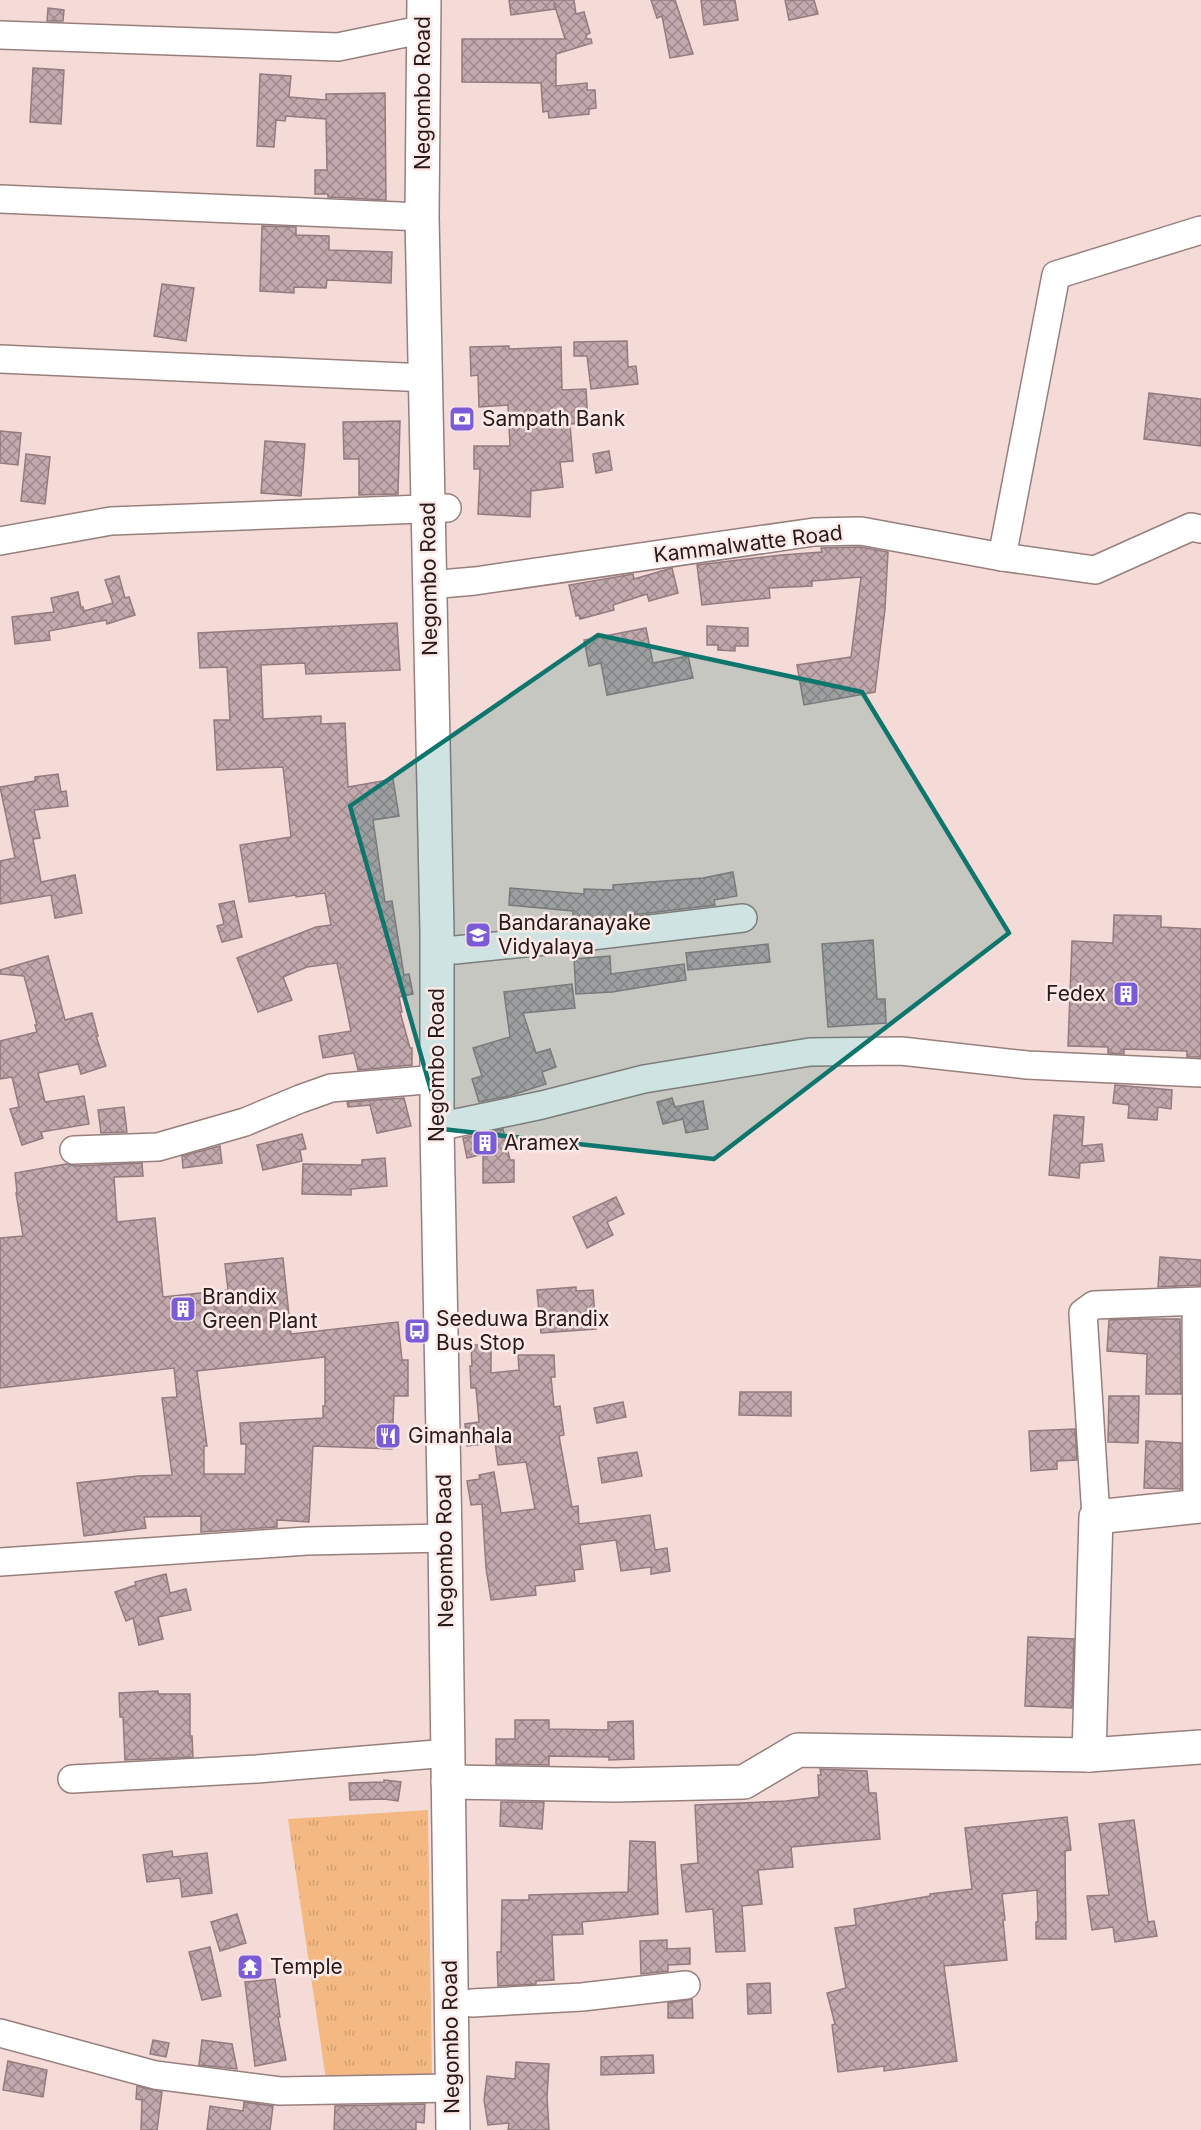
<svg xmlns="http://www.w3.org/2000/svg" width="1201" height="2130" font-family="Inter,sans-serif">
<style>
.grass{fill:url(#grass-tufts)}
.building{fill:url(#building-cross-hatch);stroke:#937b7f;stroke-width:1.5;fill-rule:evenodd}
.lines{fill:none;stroke-linecap:round;stroke-linejoin:round}
.minor-casing{stroke:#977f7d;stroke-width:30}
.major-casing{stroke:#977f7d;stroke-width:36}
.highway-casing{stroke:#977f7d;stroke-width:36}
.minor{stroke:#fff;stroke-width:27}
.major{stroke:#fff;stroke-width:33}
.highway{stroke:#fff;stroke-width:33}
.marked{fill:#0f766e;fill-opacity:0.2;stroke:#0f766e;stroke-width:4.5;stroke-linejoin:round}
.labels{text-anchor:middle;stroke-width:5;stroke-linejoin:round;paint-order:stroke}
.street-label{font-size:21px;fill:#241b1a;stroke:#fee9e7}
.poi-label{font-size:21px;fill:#241b1a;stroke:#fee9e7;text-anchor:start}
</style>
<defs>
<pattern id="grass-tufts" width="24" height="20" patternUnits="userSpaceOnUse" patternTransform="scale(1.5)"><rect width="24" height="20" fill="#f4b982"/><path d="M3 7l-1-3M5 7V3M7 7l1-3M15 17l-1-3M17 17v-4M19 17l1-3" fill="none" stroke="#d19e70"/></pattern>
<pattern id="building-cross-hatch" width="8" height="8" patternUnits="userSpaceOnUse" patternTransform="scale(1.5)"><rect width="8" height="8" fill="#c1a9ad"/><path d="M0 0l8 8M0 8l8-8" fill="none" stroke="#9d898c"/></pattern>
</defs>
<rect width="100%" height="100%" fill="#f5dbd8"/>
<!-- grass -->
<polygon class="grass" points="428,1810 432,2076 326,2080 288,1819"/>
<!-- building -->
<g class="building">
<polygon points="509,0 574,0 576,14 584,12 590,33 586,35 587,39 591,39 592,43 556,54 556,86 587,83 587,90 595,90 596,108 589,109 589,114 549,118 548,111 543,112 541,83 462,82 462,39 565,39 554,3 555,9 511,15"/>
<polygon points="651,0 675,0 693,54 670,58 662,16 657,18"/>
<polygon points="701,0 735,0 738,20 704,25"/>
<polygon points="785,0 814,0 818,14 789,20"/>
<polygon points="48,8 64,10 63,21 47,21"/>
<polygon points="33,68 64,70 61,124 30,122"/>
<polygon points="260,74 291,76 289,97 326,100 326,94 385,93 386,200 328,197 328,194 315,194 315,170 327,170 326,119 286,116 285,121 276,120 274,147 257,146"/>
<polygon points="262,226 296,227 296,235 329,236 329,250 392,252 391,283 327,280 326,288 294,287 294,293 260,291"/>
<polygon points="162,284 194,288 186,341 154,336"/>
<polygon points="627,341 628,367 636,366 638,384 591,389 587,356 574,356 574,342"/>
<polygon points="509,346 509,349 561,347 562,390 586,389 588,423 570,424 573,461 560,462 563,487 531,491 530,517 478,514 480,469 474,469 474,446 510,446 508,405 479,407 478,375 471,376 470,347"/>
<polygon points="1149,393 1201,399 1201,446 1144,439"/>
<polygon points="400,421 398,494 359,495 359,459 344,459 343,422"/>
<polygon points="0,431 21,433 18,465 0,463"/>
<polygon points="265,441 305,444 301,496 261,493"/>
<polygon points="609,451 612,470 596,473 593,454"/>
<polygon points="26,454 50,457 45,504 21,501"/>
<polygon points="860,547 888,552 885,609 875,692 804,705 797,665 851,657 861,577 812,581 812,586 769,588 770,598 702,605 697,565 782,555 822,552 821,548"/>
<polygon points="672,568 678,593 649,601 647,594 613,605 614,610 580,619 579,615 576,616 569,585 633,574 634,579"/>
<polygon points="119,576 125,598 129,597 135,615 107,624 106,620 49,631 50,640 15,644 12,617 54,612 51,598 78,592 81,607 83,607 84,611 113,603 105,580"/>
<polygon points="397,623 400,670 306,674 305,663 261,665 263,719 321,716 321,724 345,723 348,787 393,779 399,816 373,820 385,902 392,901 404,975 409,974 413,994 399,997 402,1012 400,1012 410,1048 412,1048 412,1065 358,1070 354,1053 323,1058 319,1036 351,1031 337,963 307,967 283,977 292,1000 258,1012 237,958 316,927 331,925 325,893 296,897 296,895 249,902 240,845 291,837 283,767 217,770 214,720 230,720 227,667 200,668 198,633"/>
<polygon points="707,626 748,628 748,646 735,646 735,651 718,650 718,645 707,645"/>
<polygon points="646,628 653,663 688,656 693,678 607,695 601,663 589,666 584,640"/>
<polygon points="58,774 61,792 66,791 68,806 34,810 40,838 33,839 41,882 75,875 82,913 55,918 51,895 0,904 0,861 15,858 0,787 35,781 35,777"/>
<polygon points="733,872 737,896 714,900 715,905 583,921 573,919 573,911 509,905 510,888 584,894 584,889 613,890 613,885 703,878"/>
<polygon points="234,901 242,937 222,942 217,926 224,924 219,904"/>
<polygon points="1114,915 1161,916 1161,927 1201,929 1201,1057 1187,1057 1187,1051 1124,1049 1124,1054 1108,1053 1108,1047 1068,1046 1072,941 1113,943"/>
<polygon points="873,940 877,999 885,999 886,1023 828,1027 822,944"/>
<polygon points="768,944 770,962 688,970 686,953"/>
<polygon points="48,956 65,1020 92,1013 98,1036 96,1036 106,1066 81,1074 78,1064 38,1073 45,1102 84,1096 89,1124 41,1132 43,1138 22,1145 10,1109 19,1107 12,1077 0,1079 0,1041 37,1032 35,1025 37,1025 24,976 0,974 0,970"/>
<polygon points="610,956 611,974 684,964 686,980 612,992 576,994 574,959"/>
<polygon points="572,984 575,1008 523,1013 536,1053 550,1049 556,1067 542,1072 546,1084 509,1096 479,1102 472,1079 482,1076 473,1048 510,1037 504,992"/>
<polygon points="1115,1085 1172,1090 1171,1109 1158,1107 1157,1120 1128,1118 1129,1105 1113,1103"/>
<polygon points="404,1098 411,1126 377,1133 370,1105 348,1107 347,1102"/>
<polygon points="672,1098 675,1107 703,1101 708,1129 686,1133 683,1119 663,1124 657,1102"/>
<polygon points="124,1107 127,1132 101,1133 98,1110"/>
<polygon points="1054,1115 1084,1117 1082,1146 1102,1144 1104,1161 1080,1163 1079,1178 1049,1175"/>
<polygon points="503,1129 510,1160 514,1160 514,1182 483,1183 483,1154 467,1158 463,1138"/>
<polygon points="302,1134 306,1149 300,1150 302,1161 263,1170 257,1145"/>
<polygon points="220,1146 222,1163 183,1168 182,1156"/>
<polygon points="385,1158 387,1186 351,1189 351,1195 302,1194 303,1164 362,1165 362,1160"/>
<path d="M142,1163L143,1176L114,1177L117,1222L155,1218L163,1297L228,1290L225,1264L283,1258L291,1334L398,1322L402,1360H408V1396H394L392,1449L313,1446L309,1522L277,1520V1527L201,1532V1516L144,1517L146,1528L84,1536L77,1483L138,1476L172,1475L162,1398L177,1397L174,1368L0,1388V1238L23,1236L16,1193L17,1192L15,1173L66,1164L75,1166ZM325,1357V1406H323V1418L240,1423L241,1444H246L245,1474H204V1446H207L197,1371Z"/>
<polygon points="616,1197 624,1214 607,1222 613,1235 587,1248 573,1217"/>
<polygon points="1160,1257 1201,1260 1201,1285 1158,1287"/>
<polygon points="576,1287 576,1291 593,1290 596,1329 541,1333 537,1290"/>
<polygon points="1131,1319 1180,1319 1181,1394 1146,1394 1147,1354 1107,1351 1109,1320"/>
<polygon points="471,1345 491,1345 491,1373 519,1370 518,1355 554,1355 555,1377 551,1377 554,1407 560,1406 564,1435 559,1436 572,1507 578,1506 579,1524 650,1515 655,1550 667,1548 670,1571 651,1574 651,1567 621,1571 616,1540 580,1545 583,1569 574,1570 575,1581 535,1586 536,1595 491,1600 486,1568 482,1504 471,1505 467,1481 480,1479 479,1475 494,1472 501,1513 535,1509 526,1462 498,1465 495,1443 467,1446 465,1424 479,1422 476,1388 471,1388 470,1366 472,1366"/>
<polygon points="740,1392 791,1392 791,1416 739,1415"/>
<polygon points="1109,1396 1139,1396 1138,1443 1108,1442"/>
<polygon points="623,1402 626,1417 597,1423 594,1408"/>
<polygon points="1075,1429 1077,1460 1057,1461 1057,1469 1031,1471 1029,1431"/>
<polygon points="1146,1441 1181,1443 1181,1489 1144,1488"/>
<polygon points="637,1452 642,1476 602,1483 598,1458"/>
<polygon points="166,1574 170,1593 186,1589 191,1610 158,1617 163,1639 139,1645 133,1618 126,1621 115,1592 136,1585 135,1582"/>
<polygon points="1028,1637 1074,1639 1072,1708 1025,1706"/>
<polygon points="158,1691 158,1694 190,1694 190,1736 192,1736 193,1757 125,1760 123,1717 120,1717 119,1693"/>
<polygon points="515,1720 549,1720 549,1729 608,1730 608,1722 633,1721 634,1759 609,1760 609,1757 549,1756 549,1765 496,1764 496,1739 515,1739"/>
<polygon points="820,1769 867,1771 869,1793 876,1793 880,1839 791,1847 793,1867 758,1870 762,1904 742,1906 745,1951 716,1952 713,1909 686,1912 681,1865 698,1863 695,1805 786,1801 819,1797 818,1775 821,1775"/>
<polygon points="384,1780 401,1782 398,1801 384,1799 350,1800 349,1783 384,1782"/>
<polygon points="501,1802 544,1802 542,1829 500,1826"/>
<polygon points="1067,1817 1071,1850 1065,1851 1066,1939 1036,1939 1036,1922 1038,1922 1037,1890 1002,1894 1005,1920 1003,1920 1007,1960 944,1966 957,2061 884,2071 884,2066 838,2072 832,2025 835,2024 827,1993 846,1988 835,1928 856,1925 854,1909 930,1896 930,1894 972,1889 965,1828"/>
<polygon points="1134,1820 1148,1922 1154,1921 1157,1936 1115,1942 1113,1927 1092,1930 1087,1896 1109,1895 1099,1824"/>
<polygon points="630,1841 655,1842 658,1914 582,1922 583,1934 552,1935 554,1980 536,1981 536,1984 498,1986 497,1952 501,1952 502,1900 529,1900 529,1895 628,1892"/>
<polygon points="172,1851 173,1857 207,1853 212,1893 182,1897 180,1878 147,1882 143,1855"/>
<polygon points="237,1914 246,1943 220,1951 211,1922"/>
<polygon points="667,1940 667,1949 690,1948 690,1964 668,1965 668,1971 641,1974 640,1941"/>
<polygon points="210,1947 221,1996 202,2000 189,1952"/>
<polygon points="275,1979 280,2017 278,2017 286,2060 255,2066 245,1982"/>
<polygon points="770,1983 771,2013 748,2014 747,1984"/>
<polygon points="692,1999 693,2018 668,2018 668,2003"/>
<polygon points="153,2040 169,2043 166,2057 150,2054"/>
<polygon points="202,2040 232,2044 237,2069 199,2065"/>
<polygon points="653,2055 654,2073 601,2075 601,2057"/>
<polygon points="8,2061 47,2070 43,2097 3,2090"/>
<polygon points="516,2062 549,2064 547,2097 549,2130 508,2130 509,2123 488,2125 484,2100 487,2076 515,2079"/>
<polygon points="137,2086 162,2092 157,2130 141,2130 142,2100 136,2099"/>
<polygon points="244,2102 273,2106 270,2130 207,2130 210,2106 243,2111"/>
<polygon points="425,2104 424,2123 416,2122 416,2130 334,2130 335,2106"/>
</g>
<g class="lines">
<!-- minor casing -->
<g class="minor-casing">
<g id="minor">
<polyline points="0,35 338,47 425,29"/>
<polyline points="0,199 422,217"/>
<polyline points="0,359 427,378"/>
<polyline points="0,541 111,521 447,508"/>
<polyline points="1002,557 1056,275 1201,230"/>
<polyline points="429,585 475,581 814,532 861,531 1002,557 1095,570 1191,527 1201,529"/>
<polyline points="455,950 566,939 743,918"/>
<polyline points="437,1127 542,1105 644,1079 810,1052 901,1051 1027,1065 1201,1073"/>
<polyline points="74,1150 158,1147 245,1122 300,1099 331,1088 437,1079"/>
<polyline points="1196,1302 1197,1506"/>
<polyline points="1096,1517 1083,1313 1094,1305 1201,1301"/>
<polyline points="0,1562 307,1541 445,1538"/>
<polyline points="72,1779 257,1769 448,1753"/>
<polyline points="472,2003 582,1997 686,1985"/>
<polyline points="0,2033 155,2075 280,2091 452,2088"/>
</g>
</g>
<!-- major casing -->
<g class="major-casing">
<g id="major">
<polyline points="1089,1755 1201,1747"/>
<polyline points="448,1782 615,1785 744,1782 798,1750 1089,1755 1096,1517 1201,1506"/>
</g>
</g>
<!-- highway casing -->
<g class="highway-casing">
<polyline id="highway" points="424,0 422,217 437,932 437,1127 445,1538 453,2130"/>
</g>
<!-- minor -->
<use href="#minor" class="minor"/>
<!-- major -->
<use href="#major" class="major"/>
<!-- highway -->
<use href="#highway" class="highway"/>
</g>
<!-- marked area -->
<path class="marked" d="M598,635L862,692L1009,933L714,1159L442,1129L350,806Z"/>
<!-- icons -->
<defs>
<g id="bank-square" transform="scale(1.35)"><rect x="-9" y="-9" width="18" height="18" rx="4" fill="#7a5cd7" stroke="#fee9e7"/><path d="M-6-4H6V4H-6ZM0-2.3a2.3 2.3 0 1 0 0 4.6a2.3 2.3 0 1 0 0-4.6Z" fill="#fff"/></g>
<g id="school-square" transform="scale(1.35)"><rect x="-9" y="-9" width="18" height="18" rx="4" fill="#7a5cd7" stroke="#fee9e7"/><path d="M0-5L7-2L0 1L-7-2ZM-4 1L0 2.5L4 1V4Q0 6-4 4Z" fill="#fff"/></g>
<g id="building-square" transform="scale(1.35)"><rect x="-9" y="-9" width="18" height="18" rx="4" fill="#7a5cd7" stroke="#fee9e7"/><path d="M-4-6H4V6H1V3H-1V6H-4ZM-2.5-4.3h1.7v1.8h-1.7ZM.8-4.3h1.7v1.8H.8ZM-2.5-1h1.7V.8h-1.7ZM.8-1h1.7V.8H.8Z" fill="#fff"/></g>
<g id="bus-square" transform="scale(1.35)"><rect x="-9" y="-9" width="18" height="18" rx="4" fill="#7a5cd7" stroke="#fee9e7"/><path d="M-5-6H5V4H4V6H2V4H-2V6H-4V4H-5ZM-3.5-4V0h7V-4ZM-3.5 1.2v1.5H-2V1.2ZM2 1.2v1.5H3.5V1.2Z" fill="#fff"/></g>
<g id="restaurant-square" transform="scale(1.35)"><rect x="-9" y="-9" width="18" height="18" rx="4" fill="#7a5cd7" stroke="#fee9e7"/><path d="M-5-6h1v4h1v-4h1v4h1v-4h1v5L-1.5 .5V6h-2V.5L-5-1ZM5-6V6H3V1.5H1.5Q1.5-4 5-6Z" fill="#fff"/></g>
<g id="temple-square" transform="scale(1.35)"><rect x="-9" y="-9" width="18" height="18" rx="4" fill="#7a5cd7" stroke="#fee9e7"/><path d="M0-6L5-2H3V0L6.5 2.5H4V6H1.5V3h-3V6H-4V2.5H-6.5L-3 0V-2H-5Z" fill="#fff"/></g>
</defs>
<g fill-rule="evenodd">
<use href="#bank-square" x="462" y="419"/>
<use href="#school-square" x="478" y="935"/>
<use href="#building-square" x="1126" y="994"/>
<use href="#building-square" x="485" y="1143"/>
<use href="#building-square" x="183" y="1309"/>
<use href="#bus-square" x="417" y="1331"/>
<use href="#restaurant-square" x="388" y="1436"/>
<use href="#temple-square" x="250" y="1967"/>
</g>
<g class="labels">
<!-- street labels -->
<g class="street-label">
<text transform="translate(423 93) rotate(-90)" y="7">Negombo Road</text>
<text transform="translate(748 544) rotate(-7)" y="7">Kammalwatte Road</text>
<text transform="translate(429 579) rotate(-91)" y="7">Negombo Road</text>
<text transform="translate(437 1065) rotate(-90)" y="7">Negombo Road</text>
<text transform="translate(445 1551) rotate(-91)" y="7">Negombo Road</text>
<text transform="translate(451 2037) rotate(-91)" y="7">Negombo Road</text>
</g>
<!-- poi labels -->
<g class="poi-label">
<text x="482" y="426">Sampath Bank</text>
<text x="498" y="930">Bandaranayake<tspan x="498" dy="24">Vidyalaya</tspan></text>
<text x="1106" y="1001" text-anchor="end">Fedex</text>
<text x="504" y="1150">Aramex</text>
<text x="202" y="1304">Brandix<tspan x="202" dy="24">Green Plant</tspan></text>
<text x="436" y="1326">Seeduwa Brandix<tspan x="436" dy="24">Bus Stop</tspan></text>
<text x="408" y="1443">Gimanhala</text>
<text x="270" y="1974">Temple</text>
</g>
</g>
</svg>
